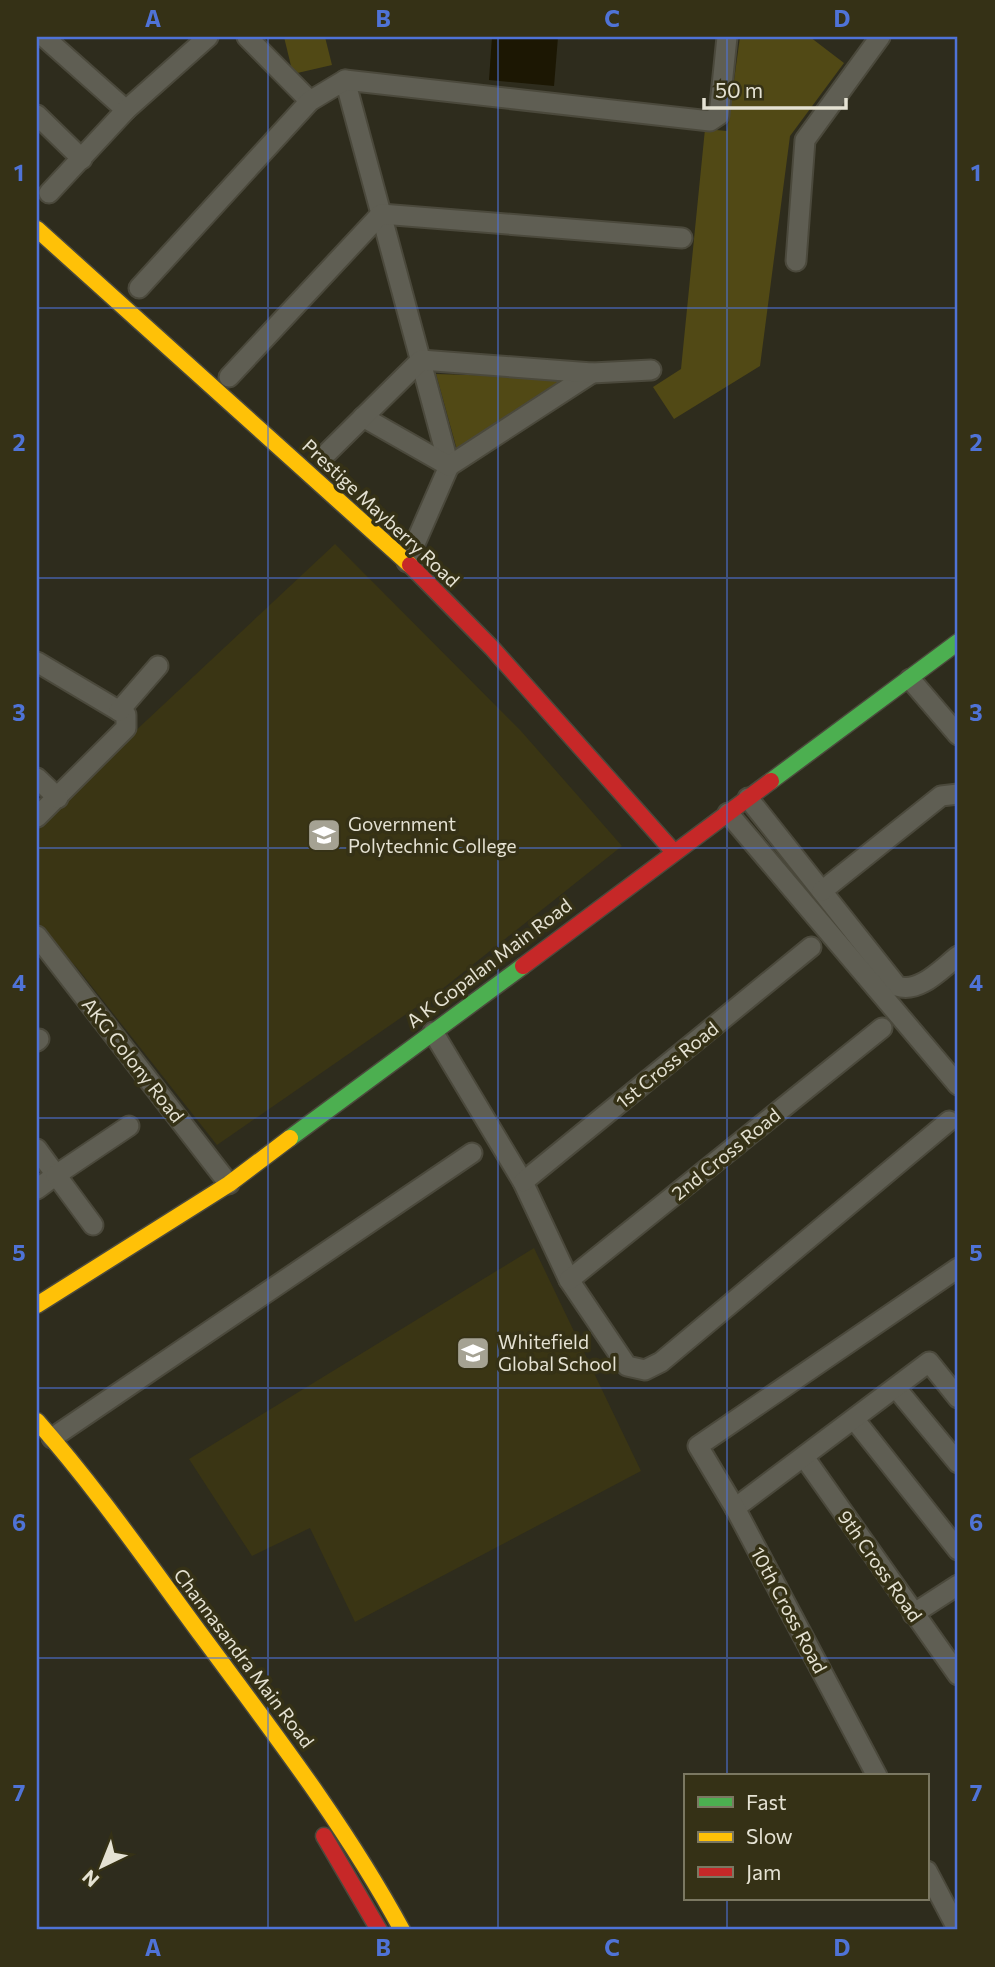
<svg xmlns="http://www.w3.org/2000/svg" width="995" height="1967" font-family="Commissioner,sans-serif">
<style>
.built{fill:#3a3514}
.green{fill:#514915}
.water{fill:#1c1703}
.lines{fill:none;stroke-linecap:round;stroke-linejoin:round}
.street-casing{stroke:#4b493c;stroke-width:23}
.fast-casing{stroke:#4b493c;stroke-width:19}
.slow-casing{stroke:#4b493c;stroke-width:19}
.jam-casing{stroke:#4b493c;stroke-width:19}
.street{stroke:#5f5e53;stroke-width:19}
.fast{stroke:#4caf50;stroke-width:16}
.slow{stroke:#ffc107;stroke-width:16}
.jam{stroke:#c62828;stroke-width:16}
.grid{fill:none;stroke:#4f73d7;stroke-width:2;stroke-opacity:0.55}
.labels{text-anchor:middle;stroke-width:7;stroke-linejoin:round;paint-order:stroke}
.street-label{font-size:19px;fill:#e5e2d3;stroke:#353116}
.poi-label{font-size:19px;fill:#e5e2d3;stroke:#353116;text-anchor:start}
.neatline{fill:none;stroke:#4f73d7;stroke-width:2.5}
.grid-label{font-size:23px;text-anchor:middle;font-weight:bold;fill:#4f73d7}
</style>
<rect width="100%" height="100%" fill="#2e2c1d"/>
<!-- built -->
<g class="built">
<polygon points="335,544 521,731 622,846 441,990 217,1145 78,969 37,925 37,823"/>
<polygon points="534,1248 641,1471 355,1622 310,1528 252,1556 189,1459"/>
</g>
<!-- green -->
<g class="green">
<polygon points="284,37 325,37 332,65 293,74"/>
<polygon points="740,37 810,37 844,63 790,136 760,366 674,419 653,387 681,369 705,129 727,131"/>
<polygon points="436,374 568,378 457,450"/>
</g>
<!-- water -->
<polygon class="water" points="492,37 558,37 554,86 489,80"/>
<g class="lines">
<!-- street casing -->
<g class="street-casing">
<g id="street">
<polyline points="44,37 126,110"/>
<polyline points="247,37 310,101"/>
<polyline points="345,80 449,466 407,562"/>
<polyline points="37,115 82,159"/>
<polyline points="49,193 126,110 208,37"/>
<polyline points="796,261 805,140 880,37"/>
<polyline points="139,288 310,101 345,80 710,121 719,115 727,37"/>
<polyline points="229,377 381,214 682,238"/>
<polyline points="363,417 449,466 592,373"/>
<polyline points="328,452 421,360 592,373 651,370"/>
<polyline points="37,662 126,715 126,728 37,817"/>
<polyline points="910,679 958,735"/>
<polyline points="119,711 158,666"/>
<polyline points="37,778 58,798"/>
<path d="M748,798L897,986C919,994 941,969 958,956"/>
<polyline points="728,813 958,1085"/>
<polyline points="822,891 941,796 958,794"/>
<polyline points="37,936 229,1184"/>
<polyline points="433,1032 523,1182 569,1280 627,1366 645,1370 661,1362 949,1121"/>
<polyline points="37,1041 39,1039"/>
<polyline points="37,1149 56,1175 37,1189"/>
<polyline points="523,1182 811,947"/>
<polyline points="93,1225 56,1175 129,1126"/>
<polyline points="569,1280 882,1028"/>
<polyline points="896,1388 958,1463"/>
<polyline points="854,1419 958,1550"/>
<polyline points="52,1438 472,1153"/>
<polyline points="804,1457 958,1675"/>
<polyline points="735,1508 929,1362 958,1398"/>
<polyline points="913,1614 958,1585"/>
<polyline points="877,1776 735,1508 698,1446 958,1268"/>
<polyline points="927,1871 958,1930"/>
</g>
</g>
<!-- fast casing -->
<g class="fast-casing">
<g id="fast">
<polyline points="771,781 958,642"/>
<polyline points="290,1138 523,966"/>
</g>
</g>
<!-- slow casing -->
<g class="slow-casing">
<g id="slow">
<polyline points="37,229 410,565"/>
<polyline points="37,1305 229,1184 290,1138"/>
<path d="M37,1421C97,1489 148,1563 202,1636C273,1732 345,1825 402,1930"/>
</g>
</g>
<!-- jam casing -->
<g class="jam-casing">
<g id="jam">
<polyline points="410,565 492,648 673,851"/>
<polyline points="523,966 771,781"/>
<polyline points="324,1836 379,1930"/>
</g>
</g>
<!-- street -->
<use href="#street" class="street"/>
<!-- fast -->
<use href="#fast" class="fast"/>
<!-- slow -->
<use href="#slow" class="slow"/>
<!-- jam -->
<use href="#jam" class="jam"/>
</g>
<!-- grid -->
<path class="grid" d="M268,37V1930M498,37V1930M727,37V1776M37,308H958M37,578H958M37,848H958M37,1118H958M37,1388H958M37,1658H958M727,1899V1930"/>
<!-- icons -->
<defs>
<g id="university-square" transform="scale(1.75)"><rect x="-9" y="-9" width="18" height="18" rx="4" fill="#a5a293" stroke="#353116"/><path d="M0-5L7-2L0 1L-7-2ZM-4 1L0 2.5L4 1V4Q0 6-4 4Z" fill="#fff"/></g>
<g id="school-square" transform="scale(1.75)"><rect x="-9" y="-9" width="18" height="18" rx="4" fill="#a5a293" stroke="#353116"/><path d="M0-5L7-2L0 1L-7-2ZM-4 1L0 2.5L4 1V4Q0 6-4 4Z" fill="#fff"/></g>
</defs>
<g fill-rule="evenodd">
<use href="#university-square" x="324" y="835"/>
<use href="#school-square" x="473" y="1353"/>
</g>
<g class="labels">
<!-- street labels -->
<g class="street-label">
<text transform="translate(381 513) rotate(43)" y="7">Prestige Mayberry Road</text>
<text transform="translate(489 963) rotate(-37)" y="7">A K Gopalan Main Road</text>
<text transform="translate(133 1060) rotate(52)" y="7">AKG Colony Road</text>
<text transform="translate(667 1065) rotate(-39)" y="7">1st Cross Road</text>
<text transform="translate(726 1154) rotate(-39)" y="7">2nd Cross Road</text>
<text transform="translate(880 1566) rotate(55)" y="7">9th Cross Road</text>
<text transform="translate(789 1610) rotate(62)" y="7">10th Cross Road</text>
<text transform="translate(244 1658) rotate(53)" y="7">Channasandra Main Road</text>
</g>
<!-- poi labels -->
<g class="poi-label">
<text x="348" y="831">Government<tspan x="348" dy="22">Polytechnic College</tspan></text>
<text x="498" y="1349">Whitefield<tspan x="498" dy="22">Global School</tspan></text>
</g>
</g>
<!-- border -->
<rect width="995" height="1967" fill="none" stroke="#353116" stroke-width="77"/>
<!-- legend -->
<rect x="684" y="1774" width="245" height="126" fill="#353116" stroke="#7b7862" stroke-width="2"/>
<rect x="698" y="1797" width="35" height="10" fill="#4caf50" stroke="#7b7862" stroke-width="2"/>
<text x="746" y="1810" font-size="21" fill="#e5e2d3">Fast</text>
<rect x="698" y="1832" width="35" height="10" fill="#ffc107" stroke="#7b7862" stroke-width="2"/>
<text x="746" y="1844" font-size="21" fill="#e5e2d3">Slow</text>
<rect x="698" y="1867" width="35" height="10" fill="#c62828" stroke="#7b7862" stroke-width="2"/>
<text x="746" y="1880" font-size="21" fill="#e5e2d3">Jam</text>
<!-- north arrow -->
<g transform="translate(102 1866) rotate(223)" stroke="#353116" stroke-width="5" paint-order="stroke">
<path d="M0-5L12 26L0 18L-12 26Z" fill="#e5e2d3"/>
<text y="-10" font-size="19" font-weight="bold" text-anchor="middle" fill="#e5e2d3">N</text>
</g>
<!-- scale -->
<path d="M704 98v10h142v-10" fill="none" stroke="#e5e2d3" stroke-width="3.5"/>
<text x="715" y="98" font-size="21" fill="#e5e2d3" stroke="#353116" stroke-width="5" paint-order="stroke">50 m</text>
<rect x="38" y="38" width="918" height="1890" class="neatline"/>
<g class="grid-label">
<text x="153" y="27">A</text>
<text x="383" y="27">B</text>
<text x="612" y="27">C</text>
<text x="842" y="27">D</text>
<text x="19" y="181">1</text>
<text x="976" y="181">1</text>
<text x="19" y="451">2</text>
<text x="976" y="451">2</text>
<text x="19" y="721">3</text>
<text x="976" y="721">3</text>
<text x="19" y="991">4</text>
<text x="976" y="991">4</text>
<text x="19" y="1261">5</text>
<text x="976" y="1261">5</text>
<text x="19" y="1531">6</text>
<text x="976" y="1531">6</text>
<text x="19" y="1801">7</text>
<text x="976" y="1801">7</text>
<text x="153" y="1956">A</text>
<text x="383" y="1956">B</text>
<text x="612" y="1956">C</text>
<text x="842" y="1956">D</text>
</g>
</svg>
